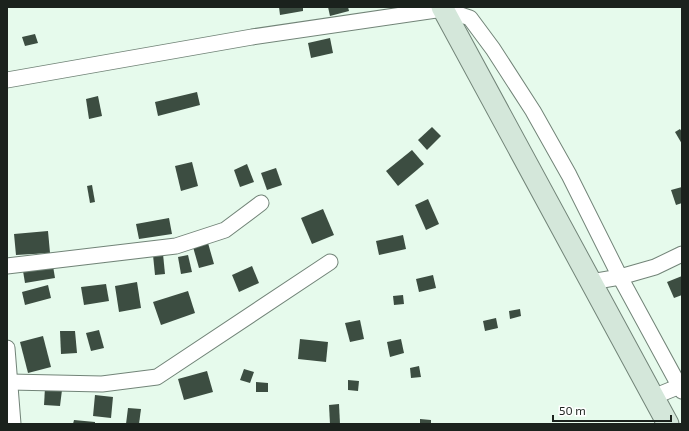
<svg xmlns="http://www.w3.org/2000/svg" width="689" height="431" font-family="'Exo 2',sans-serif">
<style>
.building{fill:#3c4d41}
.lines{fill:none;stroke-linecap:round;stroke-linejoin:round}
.street-casing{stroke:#728478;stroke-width:17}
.secondary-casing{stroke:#728478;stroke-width:23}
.street{stroke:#fff;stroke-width:15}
.secondary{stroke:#d4e7da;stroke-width:21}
</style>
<rect width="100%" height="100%" fill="#e6faec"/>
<!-- building -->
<g class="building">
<polygon points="279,7 303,7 303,11 280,15"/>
<polygon points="328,7 348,7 349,11 330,16"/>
<polygon points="35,34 38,43 25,46 22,37"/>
<polygon points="330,38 333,53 311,58 308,43"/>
<polygon points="197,92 200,105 158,116 155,102"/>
<polygon points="98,96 102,116 89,119 86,99"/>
<polygon points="432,127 441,136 427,150 418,140"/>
<polygon points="680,129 682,132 682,144 675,132"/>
<polygon points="412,150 424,164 398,186 386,171"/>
<polygon points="192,162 198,186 181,191 175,166"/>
<polygon points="247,164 254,182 240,187 234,170"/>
<polygon points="276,168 282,185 267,190 261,173"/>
<polygon points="92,185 95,202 90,203 87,186"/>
<polygon points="682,187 682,203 676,205 671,190"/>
<polygon points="428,199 439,224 426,230 415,205"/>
<polygon points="323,209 334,235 312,244 301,218"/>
<polygon points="169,218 172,234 139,239 136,224"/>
<polygon points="48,231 50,253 16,255 14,234"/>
<polygon points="403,235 406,249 379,255 376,241"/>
<polygon points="208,243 214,264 199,268 193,247"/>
<polygon points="163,254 165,274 155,275 153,255"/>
<polygon points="188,255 192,272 181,274 178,257"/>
<polygon points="53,266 55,278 25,283 23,271"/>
<polygon points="252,266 259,283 239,292 232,275"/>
<polygon points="433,275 436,288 419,292 416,279"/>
<polygon points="682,276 682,295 674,298 667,282"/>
<polygon points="137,282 141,308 119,312 115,286"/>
<polygon points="106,284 109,301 84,305 81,287"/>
<polygon points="48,285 51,298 25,305 22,292"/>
<polygon points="188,291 195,313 161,325 153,302"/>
<polygon points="403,295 404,304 394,305 393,296"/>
<polygon points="520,309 521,316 510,319 509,311"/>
<polygon points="496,318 498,328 485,331 483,321"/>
<polygon points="360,320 364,339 350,342 345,323"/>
<polygon points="99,330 104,348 91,351 86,333"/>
<polygon points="60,331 75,331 77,353 61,354"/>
<polygon points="43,336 51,367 28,373 20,342"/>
<polygon points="300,339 328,342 326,362 298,359"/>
<polygon points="401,339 404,353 390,357 387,342"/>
<polygon points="419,366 421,377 411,378 410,368"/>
<polygon points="244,369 254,372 250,383 240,380"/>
<polygon points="207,371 213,392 184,400 178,379"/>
<polygon points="348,380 359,381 358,391 348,390"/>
<polygon points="256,382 268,383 268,392 256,392"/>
<polygon points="45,388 62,390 60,406 44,405"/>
<polygon points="95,395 113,397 111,418 93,416"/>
<polygon points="339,404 340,424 330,424 329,405"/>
<polygon points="128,408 141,409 139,424 126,424"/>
<polygon points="420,419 431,420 431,424 420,424"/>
<polygon points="74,420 95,422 95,424 73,424"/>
</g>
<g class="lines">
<!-- street casing -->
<g class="street-casing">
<g id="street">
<polyline points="7,80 252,37 443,9 470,18 493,49 533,111 569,175 620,277 682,391"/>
<polyline points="7,266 176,246 225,230 261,203"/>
<polyline points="591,282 620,277 655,267 682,254"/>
<polyline points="7,348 13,424"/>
<polyline points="10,382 102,384 157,377 330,262"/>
<polyline points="653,397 680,386"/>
</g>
</g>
<!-- secondary casing -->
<g class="secondary-casing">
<polyline id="secondary" points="442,7 668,424"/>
</g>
<!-- street -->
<use href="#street" class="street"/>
<!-- secondary -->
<use href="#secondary" class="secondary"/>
</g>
<!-- border -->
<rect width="689" height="431" fill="none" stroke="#1b221d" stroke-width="16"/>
<!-- scale -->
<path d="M553 415v6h118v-6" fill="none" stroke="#1b221d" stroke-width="2"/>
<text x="559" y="415" font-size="12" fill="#1b221d" stroke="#ffffff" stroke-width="3" paint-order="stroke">50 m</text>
</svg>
